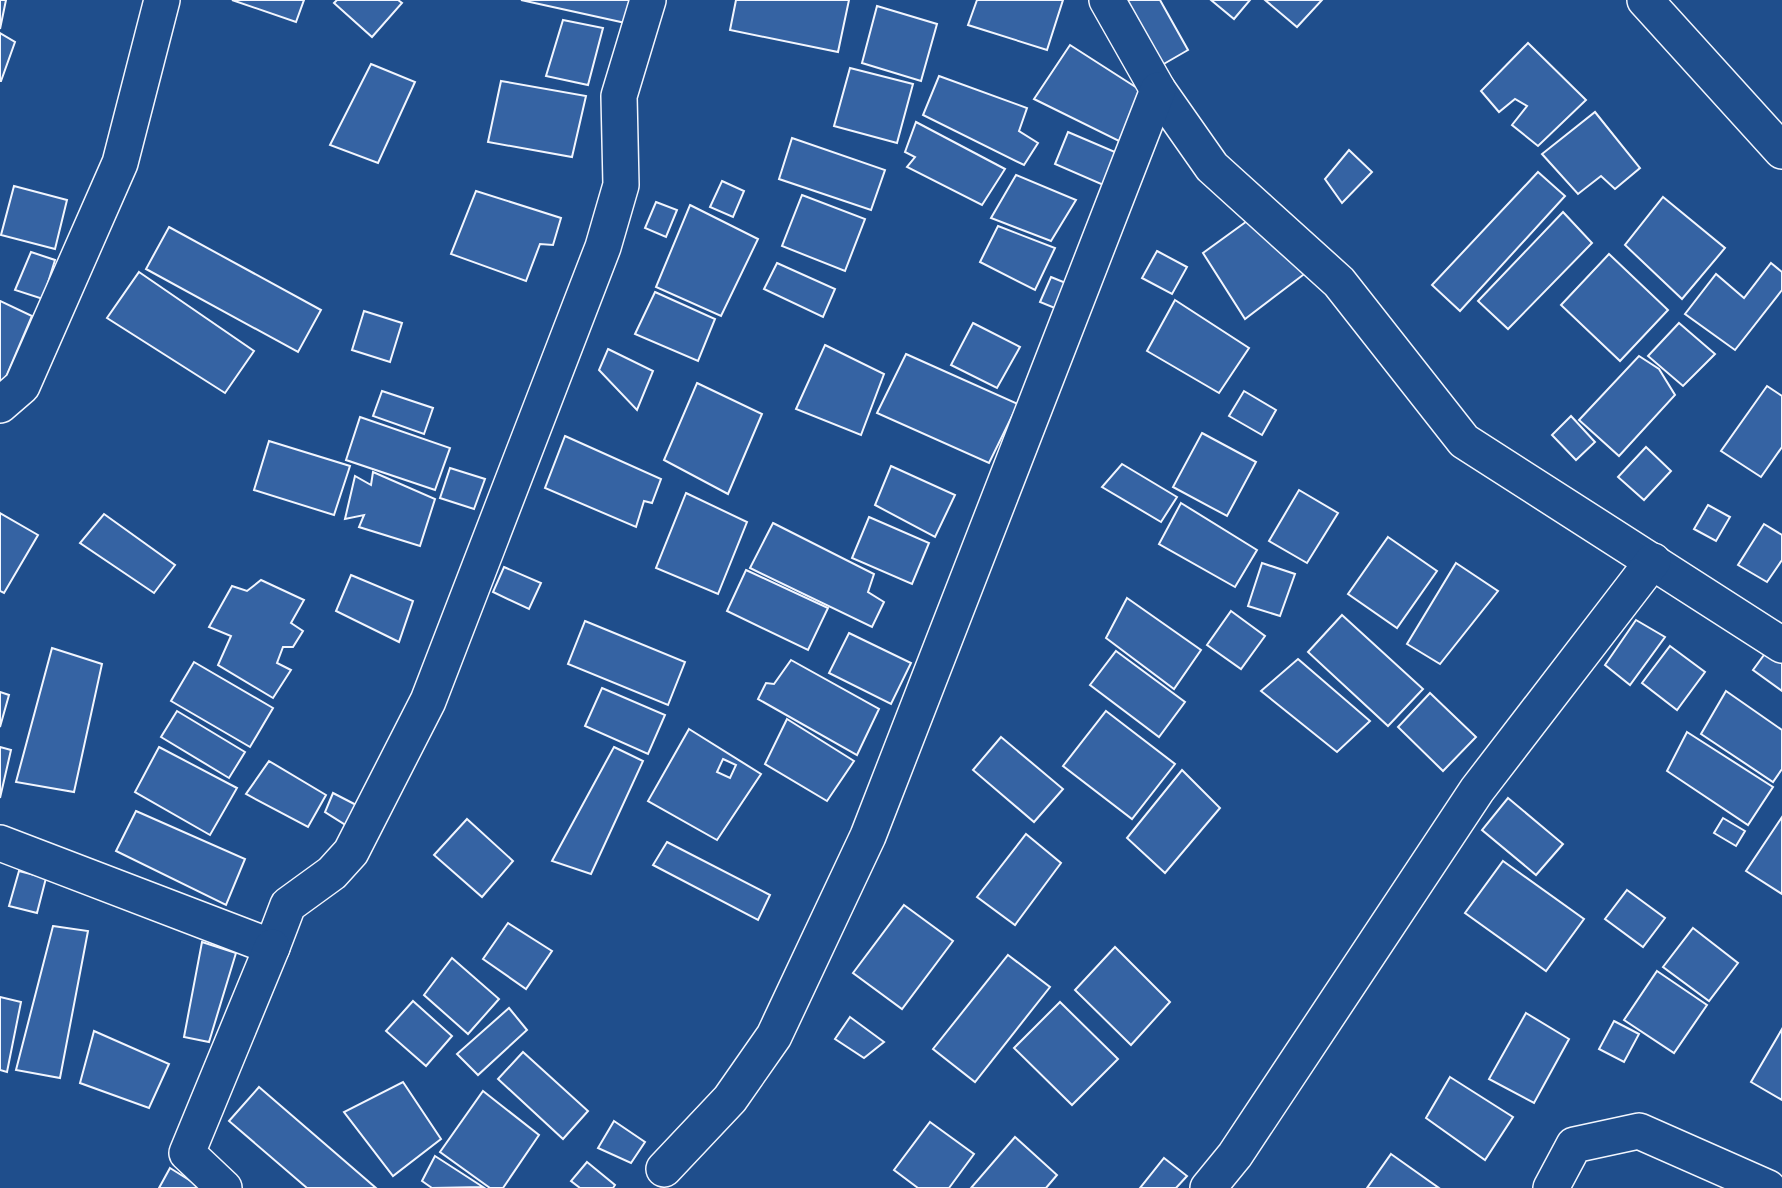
<svg xmlns="http://www.w3.org/2000/svg" width="1782" height="1188" font-family="Cabin,sans-serif">
<style>
.building{fill:#3563a3;stroke:#f2f6ff;stroke-width:2;fill-rule:evenodd}
.lines{fill:none;stroke-linecap:round;stroke-linejoin:round}
.street-casing{stroke:#f2f6ff;stroke-width:38}
.street{stroke:#1f4e8c;stroke-width:35}
</style>
<rect width="100%" height="100%" fill="#1f4e8c"/>
<!-- building -->
<g class="building">
<polygon points="0,0 6,0 0,29"/>
<polygon points="232,0 304,0 296,22"/>
<polygon points="337,0 398,0 402,3 372,37 334,3"/>
<polygon points="521,0 636,0 630,24"/>
<polygon points="736,0 849,0 838,52 730,30"/>
<polygon points="977,0 1063,0 1047,50 968,25"/>
<polygon points="1126,0 1160,0 1188,50 1162,65"/>
<polygon points="1211,0 1250,0 1234,19"/>
<polygon points="1265,0 1322,0 1297,27"/>
<polygon points="877,6 937,24 921,81 862,63"/>
<polygon points="563,20 603,28 588,85 546,76"/>
<polygon points="0,33 15,42 1,81 0,81"/>
<polygon points="1528,43 1586,100 1538,146 1512,125 1527,106 1515,99 1499,112 1481,91"/>
<polygon points="1070,45 1148,95 1121,142 1034,99"/>
<polygon points="371,64 415,82 378,163 330,145"/>
<polygon points="850,68 913,84 897,143 834,126"/>
<polygon points="939,76 1027,108 1019,131 1038,143 1024,165 923,115"/>
<polygon points="501,81 586,96 572,157 488,142"/>
<polygon points="1595,112 1640,168 1615,189 1601,176 1578,194 1542,154"/>
<polygon points="916,122 1005,169 982,205 907,167 915,157 905,152"/>
<polygon points="1068,132 1122,155 1108,187 1055,164"/>
<polygon points="792,138 885,170 871,210 779,179"/>
<polygon points="1349,150 1372,172 1342,203 1325,179"/>
<polygon points="1538,172 1565,196 1460,311 1432,285"/>
<polygon points="1016,175 1076,200 1051,241 991,218"/>
<polygon points="722,181 744,191 733,217 710,207"/>
<polygon points="14,186 67,200 55,249 1,235"/>
<polygon points="476,191 561,218 553,245 540,244 526,281 451,254"/>
<polygon points="802,195 865,219 845,271 782,246"/>
<polygon points="1663,197 1725,248 1682,299 1625,245"/>
<polygon points="656,202 677,210 666,237 645,228"/>
<polygon points="690,205 758,239 721,316 656,287"/>
<polygon points="1563,212 1592,243 1508,329 1478,301"/>
<polygon points="1254,216 1307,272 1245,319 1203,253"/>
<polygon points="998,226 1055,248 1035,290 980,262"/>
<polygon points="169,227 321,310 298,352 146,269"/>
<polygon points="1157,251 1187,267 1172,294 1142,278"/>
<polygon points="31,252 55,260 43,299 15,290"/>
<polygon points="1609,254 1668,310 1620,361 1561,305"/>
<polygon points="777,263 835,289 823,317 764,289"/>
<polygon points="1771,263 1782,272 1782,290 1735,350 1685,314 1716,274 1744,298"/>
<polygon points="139,272 254,351 225,393 107,318"/>
<polygon points="1051,277 1078,288 1067,313 1040,302"/>
<polygon points="655,292 715,319 698,361 635,334"/>
<polygon points="1175,300 1249,348 1219,393 1147,351"/>
<polygon points="0,301 32,316 3,384 0,383"/>
<polygon points="364,311 402,323 390,362 352,350"/>
<polygon points="973,323 1020,347 997,388 951,365"/>
<polygon points="1679,323 1715,354 1683,386 1648,356"/>
<polygon points="825,345 884,374 861,435 796,409"/>
<polygon points="608,349 653,371 637,410 599,370"/>
<polygon points="906,354 1018,404 989,463 877,413"/>
<polygon points="1639,356 1659,369 1675,395 1619,456 1579,420"/>
<polygon points="697,383 762,414 728,494 664,460"/>
<polygon points="1767,386 1782,396 1782,447 1761,477 1721,451"/>
<polygon points="382,391 433,408 424,434 373,416"/>
<polygon points="1244,391 1276,410 1262,435 1229,416"/>
<polygon points="1571,416 1595,442 1576,460 1552,435"/>
<polygon points="360,417 450,448 435,490 346,460"/>
<polygon points="1202,433 1256,462 1227,516 1173,487"/>
<polygon points="565,436 661,479 652,503 644,501 636,527 545,488"/>
<polygon points="269,441 350,466 334,515 254,490"/>
<polygon points="1646,447 1671,471 1644,500 1618,477"/>
<polygon points="1122,464 1177,497 1161,522 1102,487"/>
<polygon points="891,466 955,495 935,537 875,505"/>
<polygon points="450,468 485,479 474,509 440,498"/>
<polygon points="373,472 435,499 420,546 359,527 364,515 345,519 355,476 371,485"/>
<polygon points="1299,490 1338,513 1307,563 1269,541"/>
<polygon points="686,493 747,522 718,594 656,568"/>
<polygon points="1181,503 1257,550 1235,587 1159,544"/>
<polygon points="1708,505 1730,517 1716,541 1694,529"/>
<polygon points="0,513 38,535 4,593 0,591"/>
<polygon points="104,514 175,565 154,593 80,543"/>
<polygon points="869,517 929,543 912,584 852,558"/>
<polygon points="773,523 874,574 868,592 884,602 872,627 750,568"/>
<polygon points="1764,524 1782,535 1782,560 1767,582 1738,565"/>
<polygon points="1388,537 1437,571 1397,628 1348,594"/>
<polygon points="1262,563 1295,574 1280,616 1248,606"/>
<polygon points="1456,563 1498,591 1440,664 1407,644"/>
<polygon points="504,567 541,583 529,609 493,592"/>
<polygon points="746,570 828,608 808,650 727,611"/>
<polygon points="351,575 413,601 399,642 336,611"/>
<polygon points="261,580 304,600 291,623 303,631 293,647 283,647 277,663 291,670 273,698 218,665 231,636 209,627 232,586 247,591"/>
<polygon points="1127,598 1201,650 1174,689 1106,638"/>
<polygon points="1231,611 1265,636 1241,669 1207,645"/>
<polygon points="1342,615 1423,689 1388,726 1308,652"/>
<polygon points="1636,620 1665,637 1630,685 1605,665"/>
<polygon points="585,621 685,662 668,705 568,664"/>
<polygon points="849,633 911,663 891,704 829,673"/>
<polygon points="1670,646 1705,672 1677,710 1642,683"/>
<polygon points="52,648 102,664 74,792 16,782"/>
<polygon points="1769,648 1782,656 1782,691 1753,670"/>
<polygon points="1116,651 1185,702 1159,737 1090,685"/>
<polygon points="1298,659 1370,721 1337,752 1261,691"/>
<polygon points="791,660 879,709 857,755 758,699 766,683 774,684"/>
<polygon points="194,662 273,708 250,747 171,701"/>
<polygon points="602,688 665,715 648,754 585,726"/>
<polygon points="1726,691 1782,730 1782,769 1773,782 1701,734"/>
<polygon points="0,692 9,695 0,727"/>
<polygon points="1430,693 1476,737 1443,771 1398,727"/>
<polygon points="177,711 245,752 229,778 161,737"/>
<polygon points="1106,711 1175,764 1132,819 1063,766"/>
<polygon points="787,719 854,761 827,801 765,764"/>
<path d="M689,729L761,774L717,840L648,801ZM723,759L736,765L730,778L717,772Z"/>
<polygon points="1687,732 1773,787 1748,825 1667,771"/>
<polygon points="1001,737 1063,789 1034,822 973,770"/>
<polygon points="0,747 11,750 0,798"/>
<polygon points="159,747 237,788 210,835 135,792"/>
<polygon points="614,747 643,761 591,874 552,861"/>
<polygon points="269,761 326,795 308,827 246,794"/>
<polygon points="1182,770 1220,808 1165,873 1127,838"/>
<polygon points="333,793 364,809 352,829 325,812"/>
<polygon points="1508,798 1563,844 1536,875 1482,830"/>
<polygon points="136,811 245,859 226,905 116,851"/>
<polygon points="1782,817 1782,894 1746,871"/>
<polygon points="1723,818 1745,831 1736,846 1714,833"/>
<polygon points="467,819 513,861 482,897 434,855"/>
<polygon points="1026,834 1061,863 1015,925 977,897"/>
<polygon points="667,842 770,895 758,920 653,865"/>
<polygon points="1503,861 1584,919 1546,971 1465,913"/>
<polygon points="19,871 46,878 37,913 9,906"/>
<polygon points="1627,890 1665,918 1643,947 1605,919"/>
<polygon points="904,905 953,941 902,1009 853,973"/>
<polygon points="508,923 552,951 526,989 483,959"/>
<polygon points="53,926 88,931 60,1078 16,1070"/>
<polygon points="1693,928 1738,963 1709,1001 1663,967"/>
<polygon points="202,942 236,953 209,1042 184,1037"/>
<polygon points="1115,947 1170,1002 1131,1045 1075,990"/>
<polygon points="1008,955 1050,987 975,1082 933,1049"/>
<polygon points="452,958 499,999 468,1034 424,995"/>
<polygon points="1657,971 1707,1005 1674,1053 1624,1020"/>
<polygon points="0,997 21,1002 7,1072 0,1070"/>
<polygon points="413,1001 452,1036 426,1066 386,1031"/>
<polygon points="1060,1002 1118,1059 1072,1105 1014,1048"/>
<polygon points="509,1008 527,1030 478,1075 457,1054"/>
<polygon points="1526,1013 1569,1039 1534,1103 1489,1079"/>
<polygon points="850,1017 884,1042 864,1058 835,1039"/>
<polygon points="1614,1021 1639,1034 1624,1062 1599,1049"/>
<polygon points="1782,1029 1782,1100 1751,1082"/>
<polygon points="94,1031 169,1064 149,1108 80,1083"/>
<polygon points="523,1052 588,1111 563,1139 498,1079"/>
<polygon points="1450,1077 1513,1117 1485,1160 1426,1118"/>
<polygon points="403,1082 441,1139 393,1176 344,1112"/>
<polygon points="259,1087 376,1188 307,1188 229,1121"/>
<polygon points="483,1091 539,1135 503,1188 490,1188 440,1152"/>
<polygon points="614,1121 645,1142 631,1163 598,1148"/>
<polygon points="930,1122 974,1154 949,1188 918,1188 894,1170"/>
<polygon points="1015,1137 1057,1175 1046,1188 971,1188"/>
<polygon points="1391,1154 1439,1188 1367,1188"/>
<polygon points="435,1156 483,1187 432,1188 422,1181"/>
<polygon points="1164,1158 1187,1176 1176,1188 1140,1188"/>
<polygon points="587,1162 615,1185 613,1188 580,1188 571,1181"/>
<polygon points="170,1168 202,1188 159,1188"/>
</g>
<g class="lines">
<!-- street casing -->
<g class="street-casing">
<g id="street">
<polyline points="1107,0 1158,90 1212,167 1339,282 1464,441 1782,645"/>
<polyline points="1645,0 1782,151"/>
<polyline points="0,405 22,386 120,163 162,0"/>
<polyline points="0,843 272,947 288,905 332,873 351,852 428,701 603,247 621,185 619,96 648,0"/>
<polyline points="664,1169 730,1099 774,1036 868,836 1158,90"/>
<polyline points="224,1188 187,1153 272,947"/>
<polyline points="1208,1188 1235,1155 1477,790 1653,561"/>
<polyline points="1551,1188 1574,1145 1639,1131 1768,1188"/>
</g>
</g>
<!-- street -->
<use href="#street" class="street"/>
</g>
</svg>
